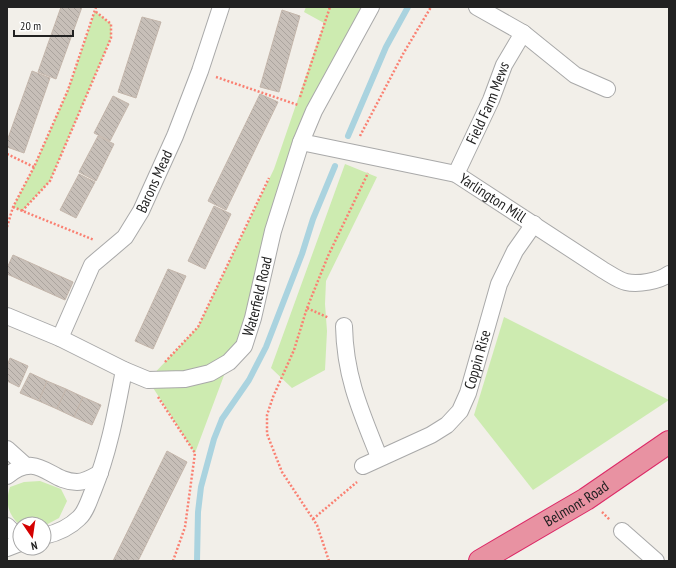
<svg xmlns="http://www.w3.org/2000/svg" width="676" height="568" font-family="'PT Sans Narrow',sans-serif">
<style>
.grass{fill:#cdebb0}
.lines{fill:none;stroke-linecap:round;stroke-linejoin:round}
.stream{stroke:#aad3df;stroke-width:6}
.building{fill:url(#building-back-hatch);stroke:#c4b6ab}
.street-casing{stroke:#a9a9a9;stroke-width:18}
.highway-casing{stroke:#dc2a67;stroke-width:24}
.path{stroke:#fa8072;stroke-width:2.5;stroke-dasharray:2 2;stroke-linecap:butt}
.street{stroke:#fff;stroke-width:16}
.highway{stroke:#e892a2;stroke-width:22}
.labels{text-anchor:middle;stroke-width:3.5;stroke-linejoin:round;paint-order:stroke}
.street-label{font-size:15px;fill:#222;stroke:#fff}
</style>
<defs>
<pattern id="building-back-hatch" width="6" height="6" patternUnits="userSpaceOnUse"><rect width="6" height="6" fill="#c7bfb8"/><path d="M-1 5l2 2M0 0l6 6M5-1l2 2" fill="none" stroke="#aba49e"/></pattern>
</defs>
<rect width="100%" height="100%" fill="#f2efe9"/>
<!-- grass -->
<g class="grass">
<polygon points="306,7 371,7 314,111 244,346 229,362 195,453 148,380 198,327 274,169 324,23 304,12"/>
<polygon points="95,11 111,24 111,38 50,181 22,211 13,207 34,167 68,90"/>
<polygon points="345,164 377,177 326,281 325,304 327,331 325,370 292,388 271,368"/>
<polygon points="504,317 669,400 533,490 474,415"/>
<path d="M40,481L61,489L67,501L59,518L44,526V524L20,525C8,515 5,502 10,487L24,482Z"/>
</g>
<g class="lines">
<!-- stream -->
<g class="stream">
<polyline points="348,136 386,47 408,7"/>
<polyline points="197,561 198,512 201,487 214,439 222,419 249,380 266,347 302,254 313,219 335,166"/>
</g>
</g>
<!-- building -->
<g class="building">
<polygon points="61,7 82,7 56,79 38,72"/>
<polygon points="282,10 300,16 279,92 260,87"/>
<polygon points="142,17 161,22 136,98 118,92"/>
<polygon points="32,71 50,78 24,153 7,147 7,141"/>
<polygon points="260,94 278,102 226,210 208,201"/>
<polygon points="113,96 129,104 110,141 94,133"/>
<polygon points="98,136 114,144 96,181 79,172"/>
<polygon points="79,174 95,182 76,218 60,210"/>
<polygon points="214,206 231,214 205,269 188,261"/>
<polygon points="13,255 73,282 65,300 7,274 7,268"/>
<polygon points="168,269 186,276 153,349 135,341"/>
<polygon points="10,358 28,366 19,387 7,381 7,366"/>
<polygon points="30,373 47,381 39,401 20,393"/>
<polygon points="47,381 66,389 57,409 39,401"/>
<polygon points="66,389 83,397 74,417 57,409"/>
<polygon points="83,397 101,405 92,425 74,417"/>
<polygon points="167,451 187,462 138,561 113,561"/>
</g>
<g class="lines">
<!-- street casing -->
<g class="street-casing">
<g id="street">
<polyline points="477,7 523,33 575,75 607,89"/>
<path id="s1" d="M301,142L456,174L603,270C610,274 618,280 626,282C638,285 659,281 669,274"/>
<path id="s2" d="M456,174L491,100L504,65L523,33"/>
<path id="s3" d="M7,316L60,338L124,370L148,380L185,379L210,373L229,362L244,346L253,318L273,231L301,142L314,111L371,7"/>
<path d="M344,326C345,377 361,412 379,457"/>
<path id="s4" d="M60,338L92,265L125,237L141,211L175,136L200,71L221,7"/>
<polyline points="7,449 26,466"/>
<path id="s5" d="M363,466L431,435L447,425L460,411L468,393L499,284L515,251L534,224"/>
<path d="M7,476C39,450 49,482 77,482C85,482 93,477 100,473"/>
<polyline points="7,526 13,532 20,534"/>
<polyline points="622,531 656,561"/>
<path d="M44,536C57,533 69,528 79,518C86,512 89,500 93,491C109,452 116,412 124,370"/>
<polyline points="7,548 20,543"/>
</g>
</g>
<!-- highway casing -->
<g class="highway-casing">
<g id="highway">
<path id="s6" d="M480,561L586,499L669,442"/>
</g>
</g>
<!-- path -->
<g class="path">
<polyline points="216,77 298,105"/>
<polyline points="300,97 330,7"/>
<polyline points="360,136 403,54 431,7"/>
<polyline points="7,154 34,167"/>
<polyline points="13,207 94,240"/>
<polyline points="22,211 50,181 111,38 111,24 95,11"/>
<polyline points="7,227 13,207 34,167 68,90 96,7"/>
<polyline points="307,308 328,256 368,173"/>
<polyline points="165,362 198,327 269,178"/>
<polyline points="158,397 195,453 185,527 173,561"/>
<polyline points="602,512 610,520"/>
<polyline points="313,519 357,482"/>
<polyline points="329,561 317,525 282,472 267,434 267,415 273,397 294,350 307,308 329,318"/>
</g>
<!-- street -->
<use href="#street" class="street"/>
<!-- highway -->
<use href="#highway" class="highway"/>
</g>
<g class="labels">
<!-- street labels -->
<g class="street-label">
<text dy="5" stroke="none"><textPath href="#s2" startOffset="78">Field Farm Mews</textPath></text>
<text dy="5" stroke="none"><textPath href="#s4" startOffset="186">Barons Mead</textPath></text>
<text dy="5" stroke="none"><textPath href="#s1" startOffset="202">Yarlington Mill</textPath></text>
<text dy="5" stroke="none"><textPath href="#s3" startOffset="313">Waterfield Road</textPath></text>
<text dy="5" stroke="none"><textPath href="#s5" startOffset="167">Coppin Rise</textPath></text>
<text dy="5" stroke="none"><textPath href="#s6" startOffset="112">Belmont Road</textPath></text>
</g>
</g>
<!-- border -->
<rect width="676" height="568" fill="none" stroke="#222222" stroke-width="16"/>
<!-- north arrow -->
<g transform="translate(32 536) rotate(167)"><circle r="19" fill="#ffffff" stroke="#a7a7a7"/>
<path d="M0-3L7 15L0 10L-7 15Z" fill="#d40000"/>
<text y="-6" font-size="11" font-weight="bold" text-anchor="middle" fill="#222222">N</text>
</g>
<!-- scale -->
<path d="M14 30v6h59v-6" fill="none" stroke="#222222" stroke-width="2"/>
<text x="20" y="30" font-size="12" fill="#222222" stroke="#ffffff" stroke-width="3" paint-order="stroke">20 m</text>
</svg>
